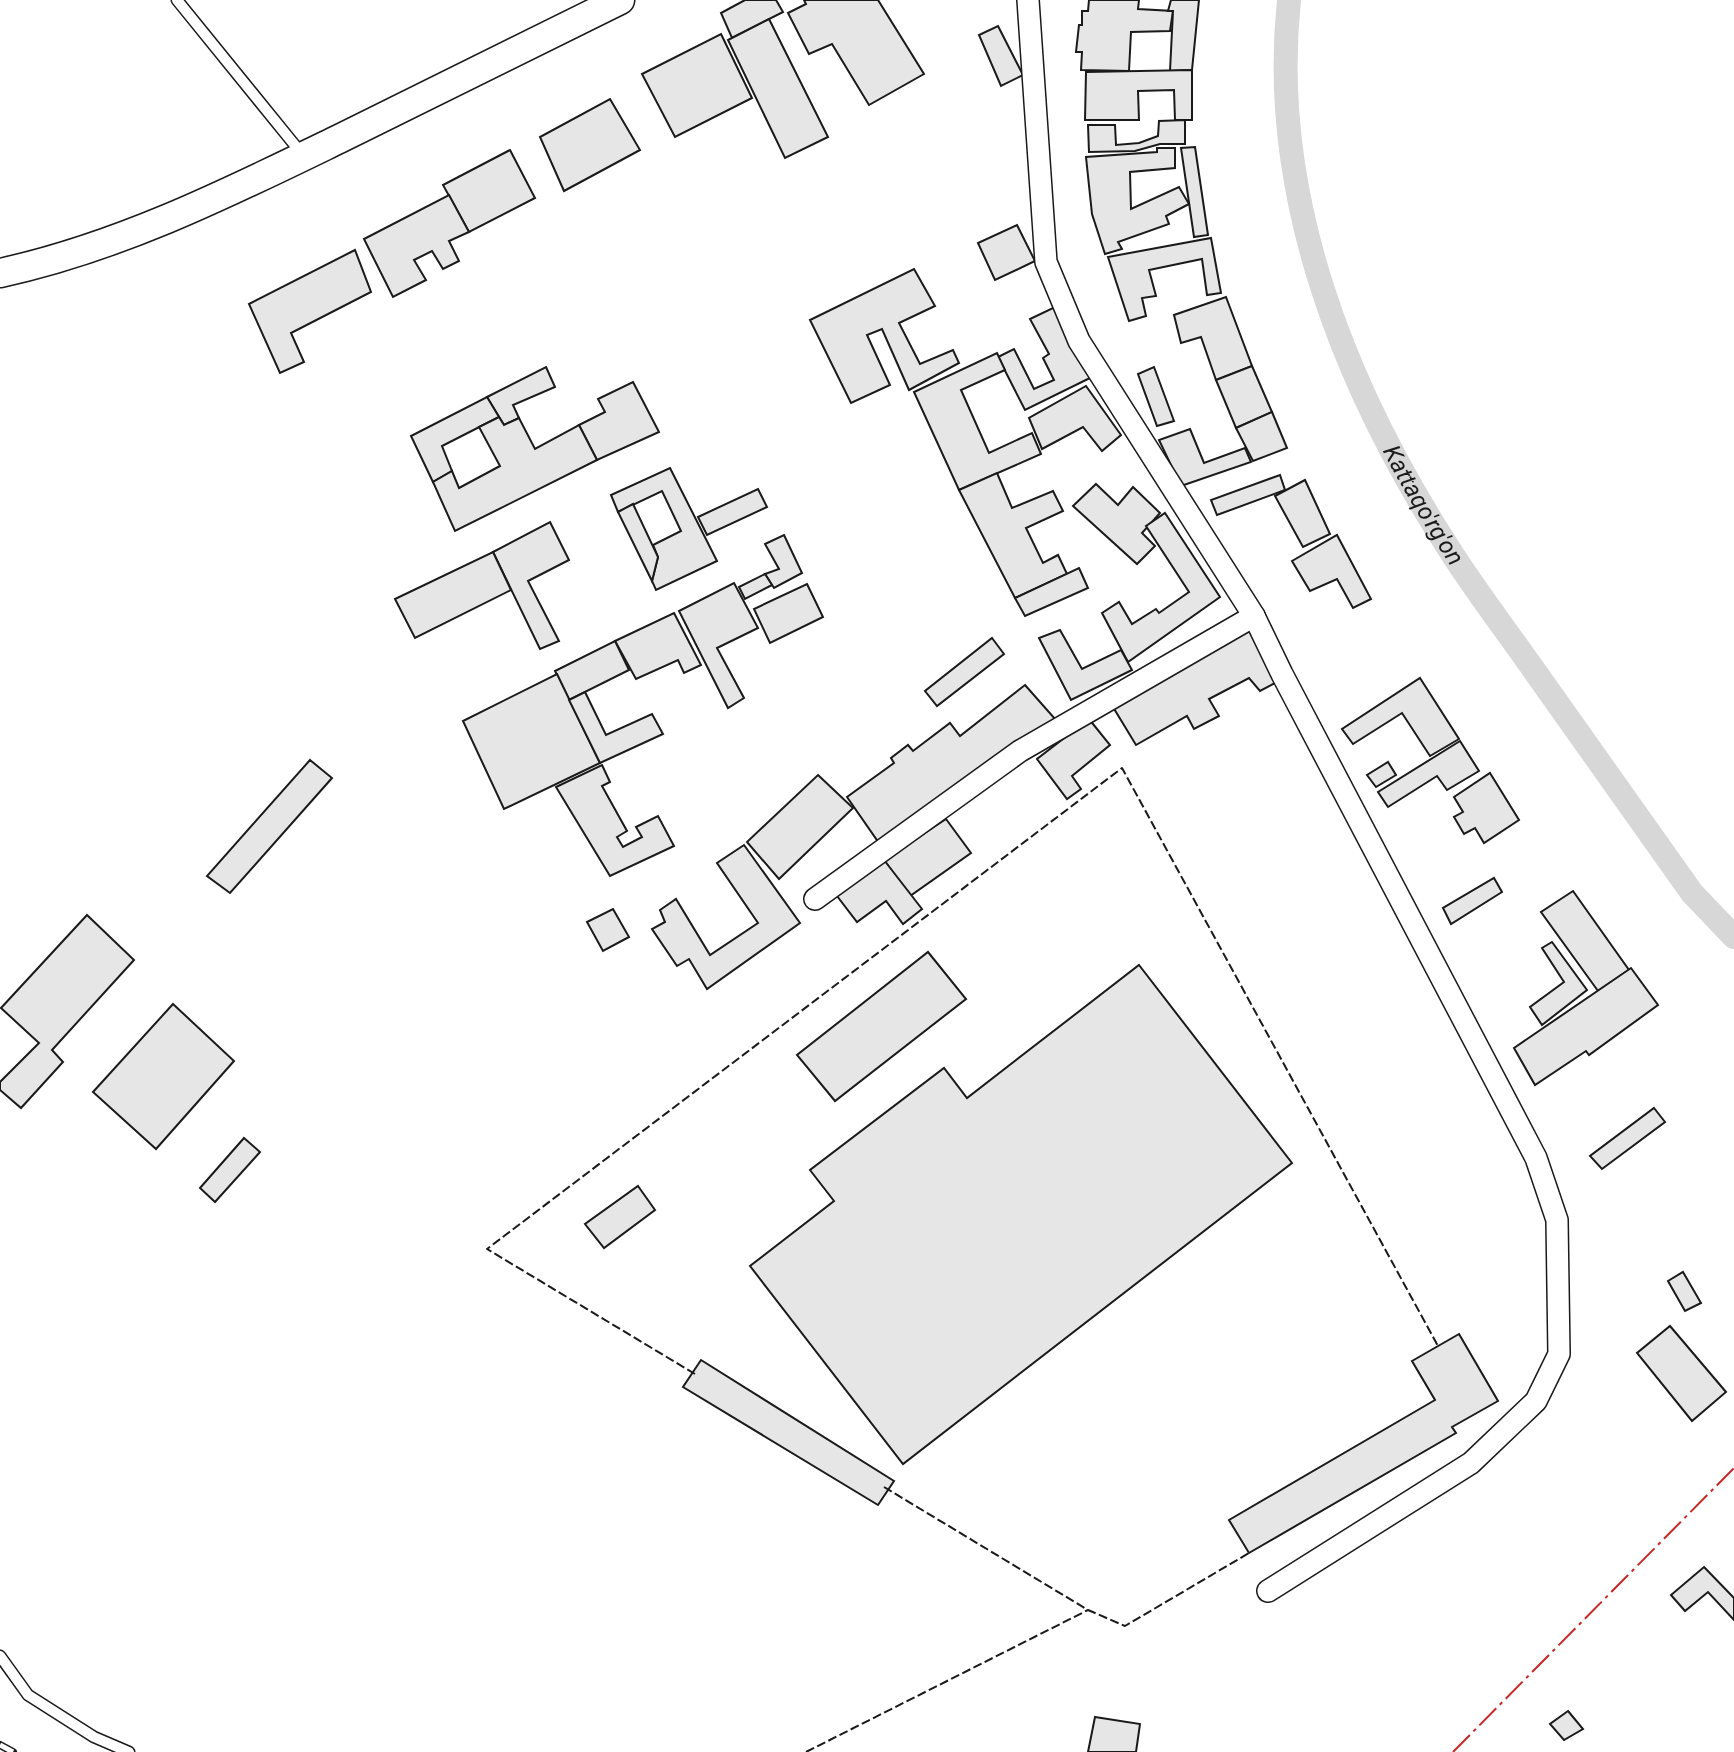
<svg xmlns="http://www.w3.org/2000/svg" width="1734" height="1752" font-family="Roboto,sans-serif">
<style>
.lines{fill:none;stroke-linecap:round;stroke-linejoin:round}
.canal{stroke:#d7d7d7;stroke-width:24}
.building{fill:#e6e6e6;stroke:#1a1a1a;stroke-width:2}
.service-casing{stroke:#1a1a1a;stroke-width:13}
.minor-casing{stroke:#1a1a1a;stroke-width:24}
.secondary-casing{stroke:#1a1a1a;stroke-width:31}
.service{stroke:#fff;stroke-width:10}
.minor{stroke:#fff;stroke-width:21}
.secondary{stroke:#fff;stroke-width:28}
.rail-casing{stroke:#1a1a1a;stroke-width:8}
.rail{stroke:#fff;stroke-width:5;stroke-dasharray:16;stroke-linecap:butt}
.fence{stroke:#1a1a1a;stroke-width:2;stroke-dasharray:9 3.5;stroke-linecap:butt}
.power{stroke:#c62828;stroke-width:2;stroke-dasharray:24 5 3.5 5;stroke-linecap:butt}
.labels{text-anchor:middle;stroke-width:5;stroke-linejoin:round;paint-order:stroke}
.water-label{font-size:24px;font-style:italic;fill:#1a1a1a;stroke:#fff}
</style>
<rect width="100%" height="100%" fill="#fff"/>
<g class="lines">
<!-- canal -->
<path class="canal" id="s1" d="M1289,0C1268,197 1346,390 1451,552C1478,594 1508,633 1536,673C1588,747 1640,820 1692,893L1734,937"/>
</g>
<!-- building -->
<g class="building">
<polygon points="745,0 776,0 783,12 732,38 721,13"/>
<polygon points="804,0 878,0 924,74 869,105 832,44 809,54 788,13 806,4"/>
<polygon points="1089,0 1139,0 1138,9 1173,11 1170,31 1131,32 1129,71 1081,70 1082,52 1076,52 1079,25 1082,25 1082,11 1088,11"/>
<polygon points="1171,0 1199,0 1192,70 1170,71 1173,11 1168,11"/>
<polygon points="769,19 828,137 785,158 728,40"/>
<polygon points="998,26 1023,75 1001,86 979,35"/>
<polygon points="721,34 752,98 675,137 642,74"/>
<polygon points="1192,70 1192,120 1175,120 1174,90 1138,91 1139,120 1085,120 1086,72"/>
<polygon points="610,99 640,150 564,191 540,137"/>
<polygon points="1185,120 1185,144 1160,144 1135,151 1089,152 1088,125 1115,125 1116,145 1139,143 1158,136 1159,121"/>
<polygon points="1195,147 1208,235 1194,237 1181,148"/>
<polygon points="1157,148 1175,148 1175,168 1130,172 1131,209 1179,187 1189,204 1166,216 1169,224 1118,242 1122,249 1105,254 1092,214 1086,157 1157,152"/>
<polygon points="510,150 535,198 469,232 443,185"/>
<polygon points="449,195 469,232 449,241 459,261 443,269 432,251 414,260 426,280 393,297 364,239"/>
<polygon points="1017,225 1035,261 995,280 978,243"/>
<polygon points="1211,238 1221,293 1207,295 1202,259 1149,270 1156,296 1142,298 1146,316 1129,321 1108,257"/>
<polygon points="355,250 371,292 291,333 304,362 280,373 249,304"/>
<polygon points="914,269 935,306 899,323 920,364 953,350 959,363 909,390 882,329 867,335 890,385 851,403 810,320"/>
<polygon points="1226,297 1252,366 1216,380 1201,337 1181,343 1174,315"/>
<polygon points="1055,307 1090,378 1025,410 998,357 1014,349 1034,389 1054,380 1043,358 1049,354 1030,319"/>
<polygon points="997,353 1005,370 961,390 989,453 1032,433 1041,454 959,490 914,392"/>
<polygon points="1252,366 1272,412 1236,428 1216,380"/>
<polygon points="546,367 555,387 513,405 519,418 504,425 487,397"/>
<polygon points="1154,367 1174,421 1157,426 1138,374"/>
<polygon points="633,382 659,432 597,460 579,425 605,412 598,399"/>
<polygon points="1086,386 1121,435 1102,451 1083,427 1042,449 1029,418"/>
<polygon points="487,397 499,417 442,446 452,471 433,482 411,436"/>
<polygon points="1272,412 1287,448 1253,461 1236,428"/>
<polygon points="499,417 504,425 519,418 535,449 579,425 597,460 455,531 433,482 452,471 459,488 500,466 479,427"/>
<polygon points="1190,429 1204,463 1245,448 1251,462 1181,486 1159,440"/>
<polygon points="670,468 717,561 656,590 652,581 658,557 653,545 681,531 662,491 618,512 611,495"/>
<polygon points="997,473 1012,508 1053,491 1063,511 1026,528 1043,563 1058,555 1067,574 1015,598 959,490"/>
<polygon points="1280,475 1285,490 1217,515 1211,500"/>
<polygon points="1305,480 1330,534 1303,547 1275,496"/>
<polygon points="1096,484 1118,505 1133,487 1160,513 1142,533 1155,546 1137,564 1073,506"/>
<polygon points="758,489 767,507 707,535 698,517"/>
<polygon points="633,504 658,557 652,581 618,512"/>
<polygon points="1165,513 1220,597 1128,662 1102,613 1119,602 1132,624 1156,609 1159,613 1189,592 1146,526"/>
<polygon points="550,522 569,560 528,581 559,641 540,649 493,552"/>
<polygon points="784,535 802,573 774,588 765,574 779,569 765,544"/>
<polygon points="1337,535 1371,599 1353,608 1337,579 1310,591 1292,561"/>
<polygon points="493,552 511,590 415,638 395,599"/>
<polygon points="1079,568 1088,588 1025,616 1015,598"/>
<polygon points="765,574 772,585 745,599 739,587"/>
<polygon points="734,583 758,628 717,648 744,698 728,708 679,611"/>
<polygon points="807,584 823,617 770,643 754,609"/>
<polygon points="674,613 701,665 684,673 678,660 636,679 615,641"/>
<polygon points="1251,626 1279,681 1260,691 1249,678 1209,699 1219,716 1194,729 1187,716 1136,745 1113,707"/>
<polygon points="1060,630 1082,669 1121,650 1132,670 1071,700 1039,638"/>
<polygon points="992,638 1004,654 937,706 925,691"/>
<polygon points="615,641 629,670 569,700 555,671"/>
<polygon points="557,674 600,763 504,809 463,721"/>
<polygon points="1420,678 1459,739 1430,756 1402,713 1353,744 1342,729"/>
<polygon points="1025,685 1056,720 879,843 847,797 894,763 891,758 908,745 913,751 950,723 960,736"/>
<polygon points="585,692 606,735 652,714 663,734 600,763 569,700"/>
<polygon points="1089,719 1110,745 1072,776 1081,789 1067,799 1037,759"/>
<polygon points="1460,741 1479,771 1447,790 1437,776 1388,807 1378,792"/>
<polygon points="310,760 332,778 230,893 207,876"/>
<polygon points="1388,762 1396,775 1376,787 1367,775"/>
<polygon points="602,765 610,782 602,786 627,831 617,837 623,847 642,837 636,827 658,816 674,846 610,876 556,787"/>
<polygon points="1490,773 1519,820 1484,843 1475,828 1464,834 1454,817 1463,812 1454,797"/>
<polygon points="818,775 853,808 779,879 747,842"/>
<polygon points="946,819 971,853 910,896 884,860"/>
<polygon points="744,845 800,923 707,989 689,959 677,966 652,929 665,922 660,910 676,899 710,955 758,923 717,863"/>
<polygon points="884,860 922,909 903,924 886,901 857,922 837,896"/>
<polygon points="1494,878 1502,892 1451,924 1443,908"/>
<polygon points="1573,891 1629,970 1598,991 1541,912"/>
<polygon points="613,909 629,937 603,951 587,922"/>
<polygon points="87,915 134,960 52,1050 63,1062 21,1108 0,1090 0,1082 39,1043 1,1008"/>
<polygon points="1552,942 1587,990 1542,1025 1530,1007 1564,982 1542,948"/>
<polygon points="928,952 966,999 835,1101 797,1055"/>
<polygon points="1139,965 1292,1163 903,1464 750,1266 834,1201 810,1170 944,1068 967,1098"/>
<polygon points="1631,968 1658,1005 1589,1055 1586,1051 1535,1085 1514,1048"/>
<polygon points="173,1004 234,1061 156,1149 93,1092"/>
<polygon points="1654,1108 1665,1122 1602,1169 1590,1156"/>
<polygon points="244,1138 260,1152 215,1202 200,1188"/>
<polygon points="638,1186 655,1210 604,1248 585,1224"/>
<polygon points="1683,1272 1701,1303 1685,1311 1668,1281"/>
<polygon points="1670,1326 1726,1392 1692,1421 1637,1353"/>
<polygon points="1459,1334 1498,1401 1452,1427 1456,1433 1249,1553 1229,1520 1435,1400 1412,1361"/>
<polygon points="701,1360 894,1481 878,1505 683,1387"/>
<polygon points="1704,1567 1734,1598 1734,1620 1708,1592 1685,1611 1671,1595"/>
<polygon points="1568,1711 1583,1729 1564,1740 1550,1724"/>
<polygon points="1095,1717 1140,1724 1136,1752 1088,1752"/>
</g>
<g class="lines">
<!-- service casing -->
<g class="service-casing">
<g id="service">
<polyline points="177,0 302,154"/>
<polyline points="0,1656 28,1695 94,1737 129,1752"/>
</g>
</g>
<!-- minor casing -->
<g class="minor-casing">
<g id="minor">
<polyline points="1028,0 1046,262 1079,341 1254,616 1282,674 1536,1158 1557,1220 1559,1354 1536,1401 1471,1463 1268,1591"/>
<polyline points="815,899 1020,751 1254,616"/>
</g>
</g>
<!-- secondary casing -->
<g class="secondary-casing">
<path id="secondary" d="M0,273C120,247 230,192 339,139C433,92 527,46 620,0"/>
</g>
<!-- service -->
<use href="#service" class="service"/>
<!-- minor -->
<use href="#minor" class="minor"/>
<!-- secondary -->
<use href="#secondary" class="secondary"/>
<!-- rail casing -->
<g class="rail-casing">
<polyline id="rail" points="0,1745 13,1752"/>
</g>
<!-- rail -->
<use href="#rail" class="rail"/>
<!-- fence -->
<g class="fence">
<polyline points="695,1374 487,1249 1122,768 1438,1346"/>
<polyline points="884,1487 1088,1610 1125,1626 1249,1553"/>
<polyline points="806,1752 1088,1610"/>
</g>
<!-- power -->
<polyline class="power" points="1453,1752 1734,1468"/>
</g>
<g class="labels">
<!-- water labels -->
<g class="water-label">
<text dy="8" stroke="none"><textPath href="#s1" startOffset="532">Kattaqo'rg'on</textPath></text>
</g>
</g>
</svg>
